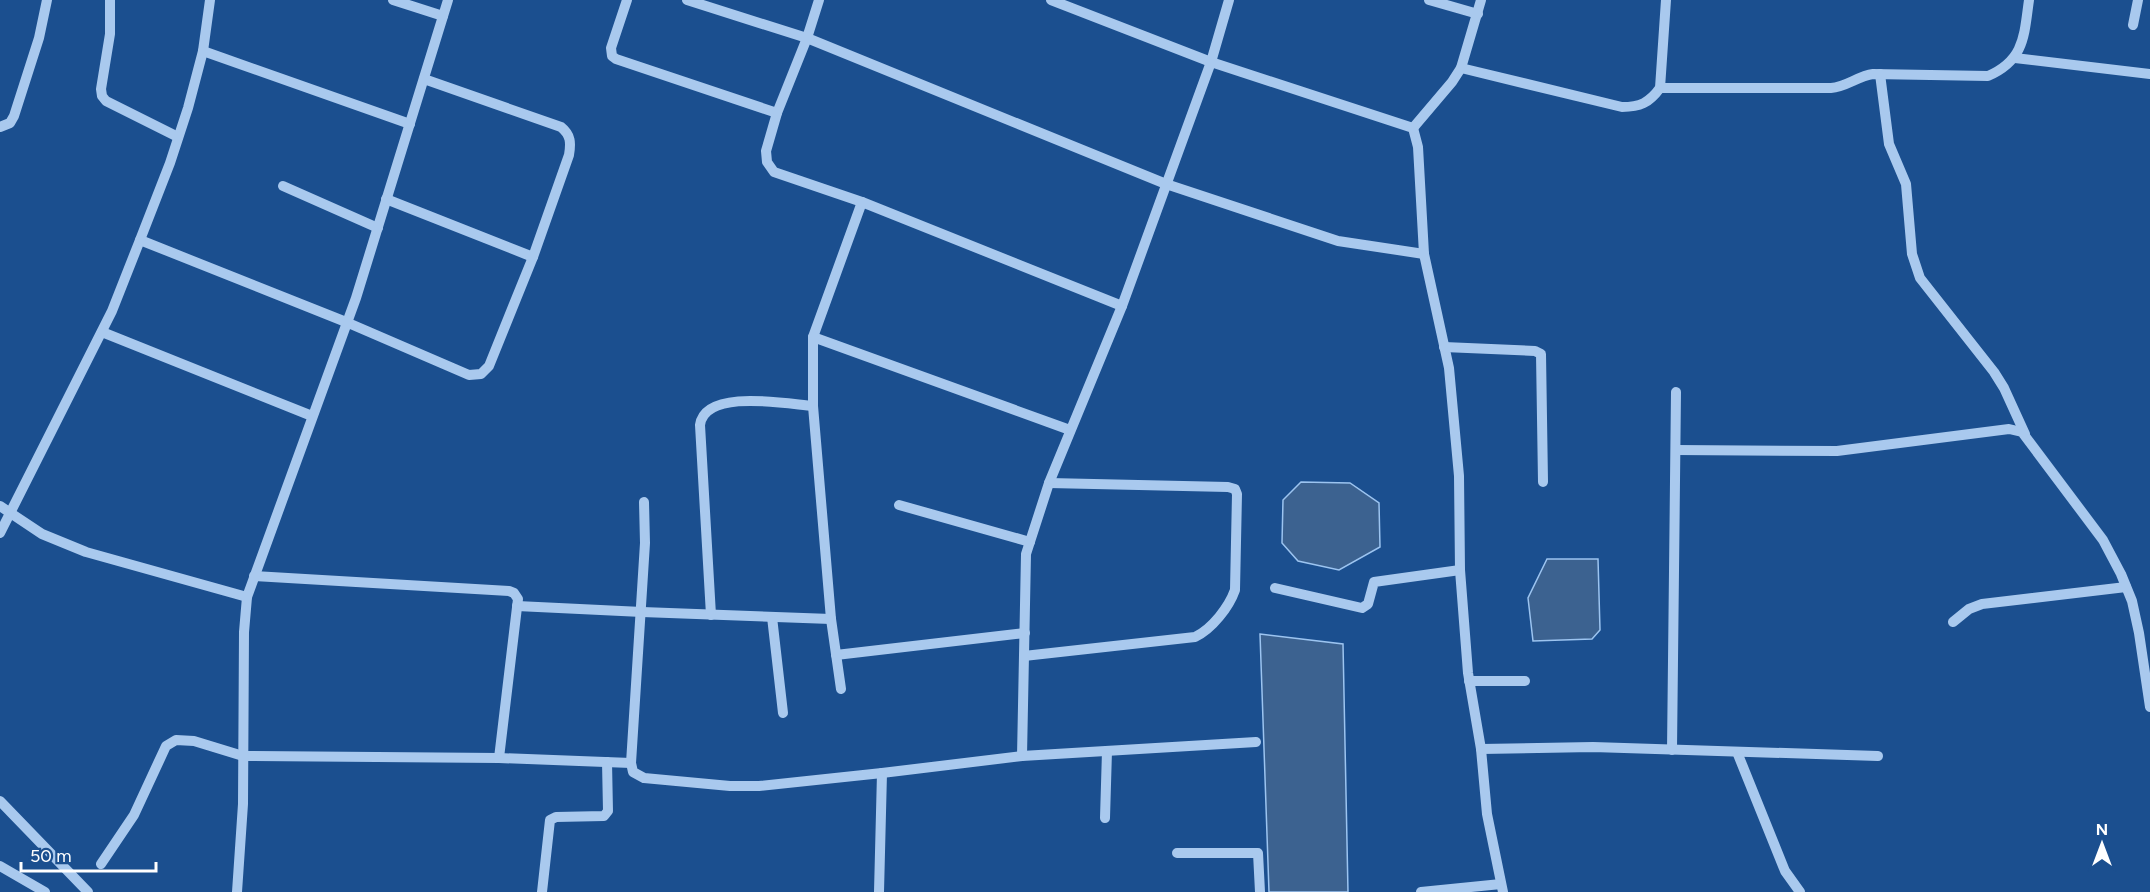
<svg xmlns="http://www.w3.org/2000/svg" width="2150" height="892" font-family="Figtree,sans-serif">
<style>
.water{fill:#3c6290;stroke:#9cc4f0;stroke-width:1.5}
.lines{fill:none;stroke-linecap:round;stroke-linejoin:round}
.minor{stroke:#a9c9ee;stroke-width:10}
</style>
<rect width="100%" height="100%" fill="#1b4f8f"/>
<!-- water -->
<g class="water">
<polygon points="1301,482 1350,483 1379,503 1380,547 1339,570 1298,561 1282,543 1283,500"/>
<polygon points="1547,559 1598,559 1600,630 1592,639 1533,641 1528,598"/>
<polygon points="1260,634 1343,644 1348,892 1269,892"/>
</g>
<g class="lines">
<!-- minor -->
<g class="minor">
<polyline points="110,0 110,34 101,89 102,96 106,101 178,137"/>
<polyline points="393,0 443,16"/>
<polyline points="627,0 611,48 612,56 616,59 777,113"/>
<polyline points="687,0 807,38 1166,184 1338,241 1424,254"/>
<polyline points="819,0 807,38 777,113 766,151 767,162 774,172 862,202 1122,306"/>
<polyline points="1051,0 1211,62 1413,128 1418,147 1424,254 1449,368 1459,476 1460,570 1468,673 1481,749 1487,814 1503,892"/>
<polyline points="1429,0 1478,14"/>
<polyline points="2133,25 2138,0"/>
<polyline points="203,51 410,124"/>
<polyline points="2015,58 2150,74"/>
<path d="M1461,68L1622,107C1640,107 1649,103 1660,88L1666,0"/>
<polyline points="1880,74 1889,144 1906,184 1912,254 1920,278 1994,372 2004,388 2025,434"/>
<path d="M1660,88H1831C1846,87 1858,76 1873,74L1988,76C2025,60 2024,35 2029,0"/>
<polyline points="0,127 10,123 14,116 39,38 47,0"/>
<polyline points="1413,128 1452,82 1461,68 1481,0"/>
<polyline points="283,186 378,228"/>
<polyline points="386,199 533,257"/>
<path d="M140,240L346,322L469,375L481,374L489,366L533,257L569,155C571,143 571,135 561,127L424,79"/>
<polyline points="102,332 312,416"/>
<polyline points="813,337 1070,430"/>
<polyline points="1444,347 1535,351 1541,354 1543,482"/>
<polyline points="1676,450 1837,451 2009,429 2022,432 2103,540 2121,574 2132,601 2139,633 2150,707"/>
<polyline points="644,502 645,543 631,763 633,772 644,778 730,786 759,786 882,773"/>
<polyline points="899,505 1030,542"/>
<polyline points="0,506 42,534 86,552 247,597"/>
<polyline points="0,533 112,311 140,240 170,163 188,108 203,51 210,0"/>
<polyline points="1275,588 1362,608 1368,604 1374,582 1460,570"/>
<polyline points="517,606 642,612 831,619"/>
<path d="M711,615L700,425C705,388 787,404 813,406"/>
<polyline points="772,617 783,713"/>
<polyline points="1953,622 1969,609 1982,604 2126,587"/>
<polyline points="836,655 1025,633"/>
<path d="M1024,656L1195,637C1212,629 1229,607 1235,590L1237,494L1235,489L1228,487L1049,483"/>
<polyline points="1469,681 1525,681"/>
<polyline points="841,689 831,619 813,406 813,337 862,202"/>
<polyline points="1481,749 1593,747 1878,756"/>
<polyline points="1672,750 1676,392"/>
<polyline points="1737,752 1785,871 1800,892"/>
<polyline points="1022,756 1026,554 1049,483 1122,306 1211,62 1229,0"/>
<polyline points="499,758 631,763"/>
<polyline points="0,801 88,892"/>
<polyline points="1105,818 1107,751"/>
<polyline points="1177,853 1258,853 1260,892"/>
<polyline points="101,864 134,815 166,746 176,740 194,741 243,756 499,758 518,599 514,593 509,591 254,576"/>
<polyline points="0,866 45,892"/>
<polyline points="237,892 243,804 244,632 247,597 356,298 448,0"/>
<polyline points="542,892 550,820 556,817 604,816 608,811 607,762"/>
<polyline points="879,892 882,773 1022,756 1256,742"/>
<polyline points="1421,892 1501,884"/>
</g>
</g>
<!-- north arrow -->
<g transform="translate(2102 844)" stroke="#1b4f8f" stroke-width="4.5" paint-order="stroke">
<path d="M0-4.5L10 22L0 15L-10 22Z" fill="#ffffff"/>
<text y="-9" font-size="16" font-weight="bold" text-anchor="middle" fill="#ffffff">N</text>
</g>
<!-- scale -->
<path d="M21 862v9h135v-9" fill="none" stroke="#ffffff" stroke-width="3"/>
<text x="30" y="862" font-size="18" fill="#ffffff" stroke="#1b4f8f" stroke-width="4.5" paint-order="stroke">50 m</text>
</svg>
